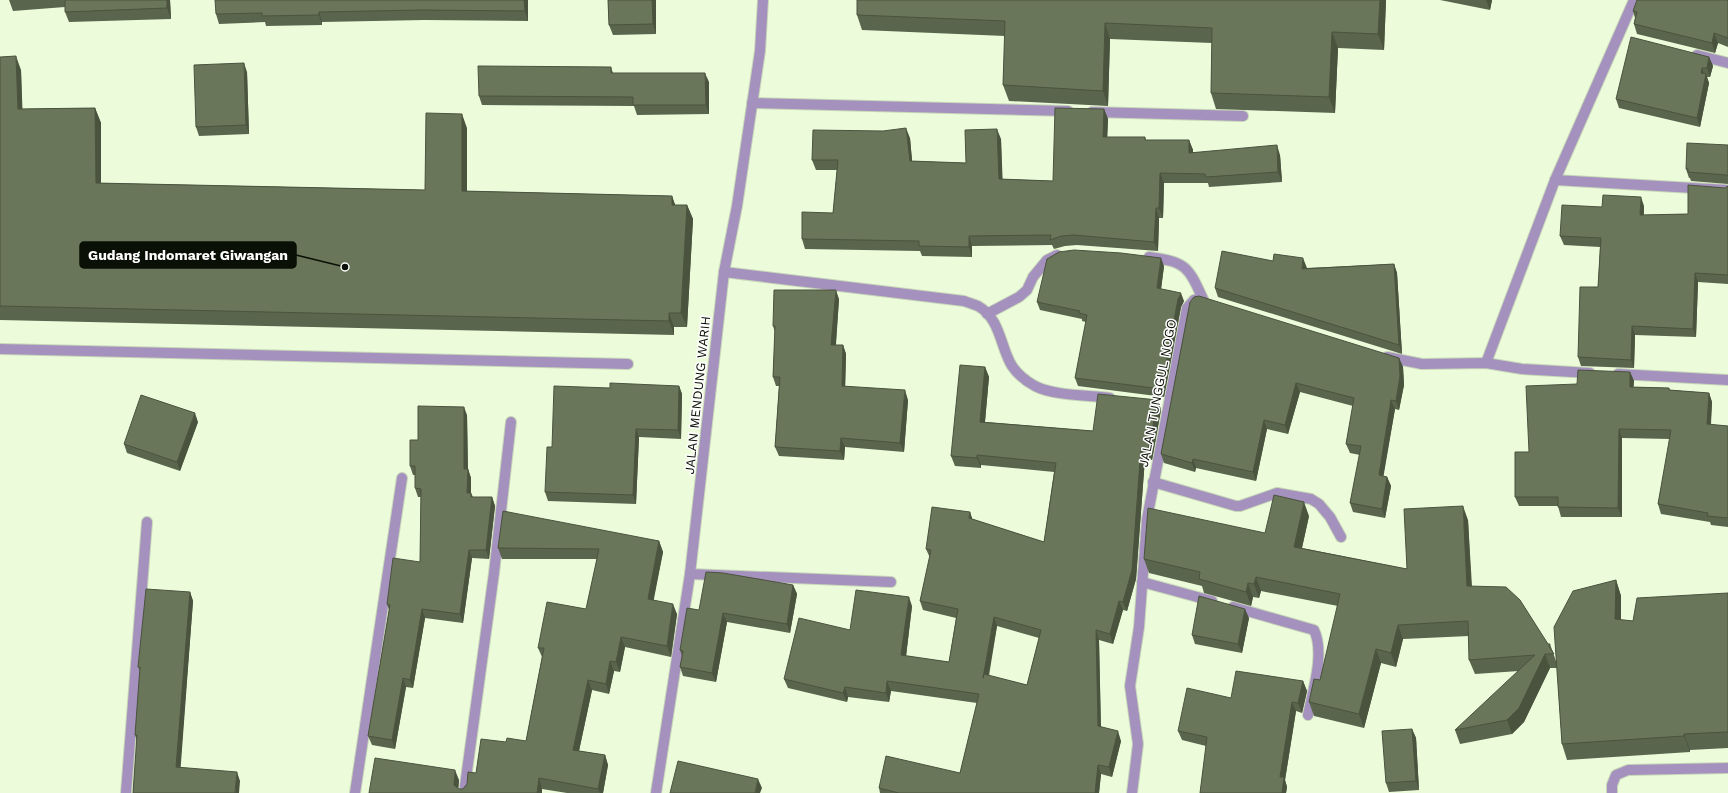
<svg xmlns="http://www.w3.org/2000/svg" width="1728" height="793" font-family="'Work Sans',sans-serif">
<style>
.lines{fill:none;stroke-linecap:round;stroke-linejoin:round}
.service-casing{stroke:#c8d6b9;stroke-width:12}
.minor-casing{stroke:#c8d6b9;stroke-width:12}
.service{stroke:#a491bd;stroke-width:10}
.minor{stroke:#a491bd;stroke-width:10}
.wall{fill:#5a654d;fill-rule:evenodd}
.shaded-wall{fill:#4a533e}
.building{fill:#697659;stroke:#4a533e;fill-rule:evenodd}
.labels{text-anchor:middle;stroke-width:3;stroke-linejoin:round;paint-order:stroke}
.street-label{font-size:13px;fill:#0b1006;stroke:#fff}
.leader{fill:none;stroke:#0b1006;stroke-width:1.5}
.callout-dot{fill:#0b1006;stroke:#fff;stroke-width:1.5}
.callout{fill:#0b1006;stroke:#0b1006;stroke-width:1.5}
.callout-label{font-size:14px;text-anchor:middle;font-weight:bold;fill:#fff}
</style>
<rect width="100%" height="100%" fill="#ecfcdb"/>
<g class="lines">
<!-- service casing -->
<g class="service-casing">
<g id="service">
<polyline points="752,103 1068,111"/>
<polyline points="1092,112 1243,116"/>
<polyline points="0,349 628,364"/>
<polyline points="1612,793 1612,785 1616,775 1628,770 1728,768"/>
</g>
</g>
<!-- minor casing -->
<g class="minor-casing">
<g id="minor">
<polyline points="1697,55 1728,63"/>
<polyline points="1555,180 1728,190"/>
<path d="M1149,257C1186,262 1188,266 1203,299"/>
<path d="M724,272L964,301C969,303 974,304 978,306C1001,319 1000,347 1012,366C1018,375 1026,381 1035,386C1054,396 1089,395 1110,398"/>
<polyline points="987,314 1019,297 1027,290 1033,277 1047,260 1057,255"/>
<polyline points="1387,357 1422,364 1486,363 1522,369 1590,373"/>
<polyline points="1486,363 1555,180 1634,0"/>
<polyline points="1618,374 1728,380"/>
<polyline points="1153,482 1236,506 1240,506 1277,493 1311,499 1319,504 1330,517 1341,537"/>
<polyline points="690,574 891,582"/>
<polyline points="1142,582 1212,601"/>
<path d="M1233,607L1314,630C1325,653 1313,690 1308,715"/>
<polyline points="126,793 147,522"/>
<polyline points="355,793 402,478"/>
<polyline points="464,793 494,573 511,422"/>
<polyline points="656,793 690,574 724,272 737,206 760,51 763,0"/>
<polyline points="1132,793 1138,744 1130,686 1139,627 1147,519 1187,308 1194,300 1200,299"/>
</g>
</g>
<!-- service -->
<use href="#service" class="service"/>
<!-- minor -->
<use href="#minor" class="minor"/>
</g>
<!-- wall -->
<g class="wall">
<polygon points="9,0 170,0 171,19 69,22 65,12 65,7 13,11"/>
<polygon points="528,0 528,21 424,20 322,22 322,25 266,26 265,22 219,24 216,14"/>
<polygon points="608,0 656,0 656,34 613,35 609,25"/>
<polygon points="857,0 1386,0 1384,50 1338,48 1335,113 1216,109 1211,93 1212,43 1110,39 1108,106 1009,101 1003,85 1005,36 862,30 857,15"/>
<polygon points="1440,0 1492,0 1490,10"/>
<polygon points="1728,0 1728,47 1718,43 1715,53 1637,34 1634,24 1635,18 1633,11"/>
<polygon points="0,57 21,70 22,109 95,108 101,123 101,183 425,190 467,128 467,191 672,196 675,205 687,205 693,219 687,327 674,327 674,335 0,320"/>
<polygon points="1709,57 1713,66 1710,77 1707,77 1709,83 1700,127 1619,108 1616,99"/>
<polygon points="611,67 613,73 709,82 709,114 637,115 634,106 482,105 479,96"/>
<polygon points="247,72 249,134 199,136 196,127"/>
<polygon points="1104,109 1108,119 1107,137 1145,137 1146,140 1189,140 1193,150 1193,152 1280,155 1282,182 1209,187 1208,183 1164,183 1163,218 1159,218 1158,251 1077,245 1065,246 1054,249 1052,245 972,246 972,257 922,256 920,251 805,249 802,239 833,213 837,170 816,170 812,160 910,138 912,161 966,163 1001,139 1002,179 1053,181"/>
<polygon points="1728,145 1728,184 1691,181 1690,178 1689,178 1686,169"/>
<polygon points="1728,186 1728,284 1698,282 1696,337 1635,335 1634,368 1581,366 1578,357 1598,287 1600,247 1564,245 1560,236 1602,207 1644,206 1644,215 1688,214 1725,188"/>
<polygon points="1394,264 1397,273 1402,354 1218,297 1215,288 1307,268 1306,268"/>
<polygon points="1164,266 1161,289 1184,301 1181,307 1164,397 1078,386 1075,378 1086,322 1082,321 1082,319 1040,310 1037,302"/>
<polygon points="839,299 836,345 843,345 846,354 845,386 908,400 904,452 845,447 844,460 779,456 775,447 779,386 776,386 773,377 775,332 773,326"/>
<polygon points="1190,302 1399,358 1403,367 1404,385 1399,410 1395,409 1383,476 1387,477 1391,486 1385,518 1353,512 1350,503 1360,455 1350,453 1346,444 1353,406 1300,392 1288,434 1267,429 1256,481 1196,468 1195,472 1164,463 1161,454"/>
<path d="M985,367L989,377L985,422L1093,431L1158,400L1161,410L1152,460L1145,458L1136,579L1127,611L1123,610L1113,644L1099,640L1101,727L1121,741L1112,777L1101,774L1099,793H880L879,788L960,773L977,703L891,691L889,702L848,697L847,702L788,688L784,679L850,630L912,606L906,656L949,662L956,618L923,610L920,601L930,558L926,549L970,512L972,519L1044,542L1054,472L981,465V468L955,466L951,456ZM997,626L1039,638L1027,685L989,676Z"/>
<polygon points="1630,372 1634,381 1633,387 1669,388 1670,390 1709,393 1712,402 1711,425 1728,426 1728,527 1711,525 1710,522 1661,514 1658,504 1670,439 1622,438 1622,517 1561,517 1558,506 1519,506 1515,497 1529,452 1577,384"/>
<polygon points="679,386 682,394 681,439 639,437 636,504 548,501 545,492 552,447 610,388"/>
<polygon points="467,415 468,469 471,478 471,493 473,497 492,497 495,506 489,559 472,558 463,623 425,618 413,688 406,687 395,749 372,745 368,736 389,610 387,604 420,562 421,497 418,497 415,488 415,475 413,475 410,466 418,440"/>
<polygon points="198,422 180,471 127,453 124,444"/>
<polygon points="1309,516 1302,548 1407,569 1468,520 1472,586 1548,644 1550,644 1556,661 1616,580 1621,596 1621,620 1633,621 1728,593 1728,748 1690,750 1690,752 1567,760 1562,744 1557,668 1550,668 1524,722 1512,734 1460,744 1455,730 1519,671 1475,674 1469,660 1469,636 1403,639 1396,667 1381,663 1364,728 1314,716 1309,702 1320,680 1338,606 1261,591 1259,598 1253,597 1251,606 1204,593 1202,586 1149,573 1144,559 1265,533"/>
<polygon points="659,541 663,552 653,600 677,614 671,657 625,647 620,672 614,671 609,694 592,690 579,751 605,755 608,765 603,793 567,793 542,789 542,793 369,793 459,780 458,789 463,789 476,773 506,742 526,741 542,657 538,648 586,609 597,559 502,559 498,548"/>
<polygon points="793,585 797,594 790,633 727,622 716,682 683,676 680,667 682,656 680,650 699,610"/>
<polygon points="190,592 193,601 180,767 240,781 133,793 137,741 135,735 140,671 138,667"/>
<polygon points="1249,618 1242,653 1195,644 1192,635"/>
<polygon points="1303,681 1307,691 1302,713 1296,711 1285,780 1287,787 1286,793 1200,793 1206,746 1182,740 1178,731 1231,698"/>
<polygon points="1412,729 1416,738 1419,790 1389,792 1386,783"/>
</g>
<!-- shaded-wall -->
<g class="shaded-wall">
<polygon points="167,0 170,0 171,19 167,8"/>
<polygon points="524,0 528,0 528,21 525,11"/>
<polygon points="652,0 656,0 656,34 653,24"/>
<polygon points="1380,0 1386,0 1384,50 1378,34"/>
<polygon points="1486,0 1492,0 1490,10"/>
<polygon points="319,12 322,22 322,25 319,15"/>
<polygon points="1105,23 1110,39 1108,106 1103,91"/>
<polygon points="1332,32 1338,48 1335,113 1329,97"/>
<polygon points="1714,33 1718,43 1715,53 1712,43"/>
<polygon points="16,56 21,70 23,124 18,109"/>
<polygon points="1709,57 1713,66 1710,77 1707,68"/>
<polygon points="244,63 247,72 249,134 246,125"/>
<polygon points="1702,68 1705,78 1706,74 1709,83 1700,127 1697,118"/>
<polygon points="705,73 709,82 709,114 706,105"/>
<polygon points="95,108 101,123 101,197 96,183"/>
<polygon points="1104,109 1108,119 1107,146 1103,137"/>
<polygon points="462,114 467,128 467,206 462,191"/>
<polygon points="906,128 910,138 913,171 910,161"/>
<polygon points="997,129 1001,139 1003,189 999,179"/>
<polygon points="1189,140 1193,150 1193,162 1189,153"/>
<polygon points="1277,145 1280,155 1282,182 1278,172"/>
<polygon points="1160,173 1164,183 1163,218 1159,208"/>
<polygon points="672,196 677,210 672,205"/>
<polygon points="1641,197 1644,206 1643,224 1640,215"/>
<polygon points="687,205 693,219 687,327 681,313"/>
<polygon points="1156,208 1159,218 1158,251 1154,242"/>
<polygon points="969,236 972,246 972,257 969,247"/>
<polygon points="1161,258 1164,266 1160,297 1157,288"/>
<polygon points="1303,258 1307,268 1305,278 1302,269"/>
<polygon points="1394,264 1397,273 1402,354 1399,345"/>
<polygon points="1695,273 1698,282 1696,337 1693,329"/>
<polygon points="836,290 839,299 835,354 831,345"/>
<polygon points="1181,293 1184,301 1181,307 1164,397 1161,389 1178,299"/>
<polygon points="669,313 674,327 674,335 669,321"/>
<polygon points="1632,326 1635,335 1634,368 1631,360"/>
<polygon points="843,345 846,354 845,395 842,386"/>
<polygon points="1399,358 1403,367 1404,385 1399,410 1396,401"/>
<polygon points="985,367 989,377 984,432 980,422"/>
<polygon points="1630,372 1634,381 1633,396 1630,387"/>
<polygon points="1296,383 1300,392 1288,434 1285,425"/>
<polygon points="679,386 682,394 681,439 678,430"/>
<polygon points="905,390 908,400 904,452 900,443"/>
<polygon points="1709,393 1712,402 1710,433 1707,424"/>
<polygon points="1158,400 1161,410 1152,460 1148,450"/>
<polygon points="1391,400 1395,409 1382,485 1379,475"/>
<polygon points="464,407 467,415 468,478 464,469"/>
<polygon points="195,413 198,422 180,471 177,462"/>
<polygon points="1264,420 1267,429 1256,481 1253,472"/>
<polygon points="636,429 639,437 636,504 633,495"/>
<polygon points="1619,429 1622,438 1622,517 1618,508"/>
<polygon points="841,438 845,447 844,460 840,451"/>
<polygon points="1141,448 1145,458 1136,579 1127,611 1123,602"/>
<polygon points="977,455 981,465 981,468 977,458"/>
<polygon points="1193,459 1196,468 1195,472 1192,463"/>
<polygon points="468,469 471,478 471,502 467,493"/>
<polygon points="1387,477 1391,486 1385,518 1382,509"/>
<polygon points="492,497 495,506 489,559 486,550"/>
<polygon points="1304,502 1309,516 1299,561 1294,547"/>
<polygon points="1463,506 1468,520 1472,600 1467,586"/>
<polygon points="970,512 973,521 969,518"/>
<polygon points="659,541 663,552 652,609 648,599"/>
<polygon points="469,550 472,558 463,623 460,614"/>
<polygon points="1256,577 1261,591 1259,598 1254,584"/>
<polygon points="1616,580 1621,596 1621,635 1615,619"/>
<polygon points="1248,583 1253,597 1251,606 1246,592"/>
<polygon points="793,585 797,594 790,633 787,624"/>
<polygon points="190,592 193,601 180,776 176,767"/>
<polygon points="909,597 912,606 905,665 901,655"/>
<polygon points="1119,601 1123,610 1113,644 1110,634"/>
<polygon points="673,604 677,614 671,657 667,646"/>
<polygon points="422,609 425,618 413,688 410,680"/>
<polygon points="1245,609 1249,618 1242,653 1238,644"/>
<polygon points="723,613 727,622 716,682 712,673"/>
<polygon points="994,617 997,626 986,688 983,678"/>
<polygon points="1398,625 1403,639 1396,667 1391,653"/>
<polygon points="1096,630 1099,640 1101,736 1098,726"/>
<polygon points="621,637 625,647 620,672 616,662"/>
<polygon points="1376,649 1381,663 1364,728 1359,714"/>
<polygon points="1545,654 1550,668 1524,722 1512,734 1507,720"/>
<polygon points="610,661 614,671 609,694 606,684"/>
<polygon points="403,678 406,687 395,749 392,740"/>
<polygon points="588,680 592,690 577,760 573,750"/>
<polygon points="887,681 891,691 889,702 886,693"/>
<polygon points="1303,681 1307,691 1302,713 1298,703"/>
<polygon points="845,687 848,697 847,702 843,693"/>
<polygon points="1292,702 1296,711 1285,780 1287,787 1286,793 1282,793 1280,777"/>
<polygon points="1412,729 1416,738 1419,790 1416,781"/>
<polygon points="1118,731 1121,741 1112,777 1109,767"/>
<polygon points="1684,734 1690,750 1690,752 1684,736"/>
<polygon points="605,755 608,765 603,793 600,793 598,789"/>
<polygon points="1098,765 1101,774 1099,793 1095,793"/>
<polygon points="455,770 459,780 458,793 454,785"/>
<polygon points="237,772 240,781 239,793 235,793"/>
<polygon points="539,778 542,789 542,793 537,793"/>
<polygon points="758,779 762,788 760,793 755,793"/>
</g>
<!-- building -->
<g class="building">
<polygon points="65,0 167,0 167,8 65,12"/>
<polygon points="215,0 524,0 525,11 421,10 319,12 319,15 262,16 262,13 216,14"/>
<polygon points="608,0 652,0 653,24 609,25"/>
<polygon points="857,0 1380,0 1378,34 1332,32 1329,97 1211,93 1212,28 1105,23 1103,91 1003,85 1005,21 857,15"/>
<polygon points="1637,0 1728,0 1728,38 1714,33 1712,43 1634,24 1637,12 1633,11"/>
<polygon points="1631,37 1709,57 1707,68 1702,68 1701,73 1706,74 1697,118 1616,99"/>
<polygon points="16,56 18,109 95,108 96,183 425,190 426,113 462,114 462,191 672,196 672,205 687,205 681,313 669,313 669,321 0,306 0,57"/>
<polygon points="244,63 246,125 196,127 194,65"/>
<polygon points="478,66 611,67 611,73 705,73 706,105 633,105 633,97 479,96"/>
<polygon points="1055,108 1104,109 1103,137 1145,137 1145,140 1189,140 1189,153 1277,145 1278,172 1206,177 1205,174 1160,173 1159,208 1156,208 1154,242 1074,235 1061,236 1050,240 1051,235 969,236 969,247 919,246 919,241 802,239 802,212 833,213 838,160 812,160 813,130 883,131 906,128 910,161 966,163 965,130 997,129 999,179 1053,181"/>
<polygon points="1687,143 1728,145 1728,176 1726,175 1688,172 1688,169 1686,169"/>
<polygon points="1688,185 1725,188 1728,186 1728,275 1695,273 1693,329 1632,326 1631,360 1578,357 1580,287 1598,287 1601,238 1560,236 1562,205 1602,207 1603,195 1641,197 1640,215 1688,214"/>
<polygon points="1074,250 1121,253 1161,258 1157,288 1181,293 1178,299 1161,389 1075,378 1087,315 1079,313 1080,311 1037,302 1047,259 1059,252"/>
<polygon points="1222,251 1273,261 1274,254 1303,258 1302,269 1394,264 1399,345 1215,288"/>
<polygon points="774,290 836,290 831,345 843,345 842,386 905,390 900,443 841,438 840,451 775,447 780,377 773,377 775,326 773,326"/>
<polygon points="1199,296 1399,358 1400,376 1396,401 1391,400 1379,475 1387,477 1382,509 1350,503 1361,446 1346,444 1354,398 1296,383 1285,425 1264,420 1253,472 1193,459 1192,463 1161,454 1190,302 1194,297"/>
<path d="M960,365L985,367L980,422L1093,431L1098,394L1158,400L1148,450L1141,448L1132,570L1123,602L1119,601L1110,634L1096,630L1098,726L1118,731L1109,767L1098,765L1095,793H899L879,788L886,756L960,773L979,694L887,681L886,693L845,687L843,693L784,679L799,618L850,630L856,590L909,597L901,655L949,662L958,609L920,601L931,550L926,549L932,507L970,512L969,518L1044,542L1056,463L977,455V458L951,456ZM994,617L1041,630L1027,685L984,674L983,678Z"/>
<polygon points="1578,370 1630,372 1630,387 1669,388 1669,390 1709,393 1707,424 1728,426 1728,518 1707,516 1708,513 1658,504 1671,430 1619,429 1618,508 1558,507 1558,497 1515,497 1515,452 1529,452 1526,386 1577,384"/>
<polygon points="610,383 679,386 678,430 636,429 633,495 545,492 547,447 552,447 554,386 610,388"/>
<polygon points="141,395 195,413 177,462 124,444"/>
<polygon points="418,406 464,407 464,469 468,469 467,493 471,493 471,497 492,497 486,550 469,550 460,614 422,609 410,680 403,678 392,740 368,736 390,605 387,604 393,558 420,562 421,489 415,488 415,466 410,466 410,440 418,440"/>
<polygon points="1274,495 1304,502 1294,547 1407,569 1404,509 1463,506 1467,586 1506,587 1520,600 1548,644 1550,644 1549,646 1554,654 1545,654 1519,708 1507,720 1455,730 1535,655 1469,660 1468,621 1398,625 1391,653 1376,649 1359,714 1309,702 1314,679 1320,680 1340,594 1256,577 1254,584 1248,583 1246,592 1199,579 1200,572 1144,559 1148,508 1265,533"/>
<polygon points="503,511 659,541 648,599 673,604 667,646 621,637 616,662 610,661 606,684 588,680 573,750 605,755 598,789 539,778 537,793 369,793 375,758 455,770 454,785 459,789 463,789 467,784 468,772 476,773 481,739 506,742 507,738 526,741 544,648 538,648 547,602 586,609 599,549 498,548"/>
<polygon points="706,572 723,573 793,585 787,624 723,613 712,673 680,667 683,651 680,650 687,608 699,610"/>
<polygon points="1616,580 1615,619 1633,621 1637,598 1728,593 1728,732 1684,734 1684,736 1562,744 1554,627 1573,591"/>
<polygon points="146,589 190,592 176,767 237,772 235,793 133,793 137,735 135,735 140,667 138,667"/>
<polygon points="1199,596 1245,609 1238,644 1192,635"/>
<polygon points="1236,671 1303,681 1298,703 1292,702 1280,777 1284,777 1282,793 1200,793 1207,737 1178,731 1187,688 1231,698"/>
<polygon points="1412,729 1416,781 1386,783 1382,731"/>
<polygon points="678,761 758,779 755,793 670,793"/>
</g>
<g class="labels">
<!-- street labels -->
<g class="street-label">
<text transform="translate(1157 393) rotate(-79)" y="5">JALAN TUNGGUL NOGO</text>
<text transform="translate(697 395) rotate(-84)" y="5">JALAN MENDUNG WARIH</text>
</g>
</g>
<!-- callouts -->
<path class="leader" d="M345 267L296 255"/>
<circle class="callout-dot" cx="345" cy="267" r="4"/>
<rect class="callout" x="80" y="242" width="216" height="26" rx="4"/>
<g class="callout-label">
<text x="188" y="260">Gudang Indomaret Giwangan</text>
</g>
</svg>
